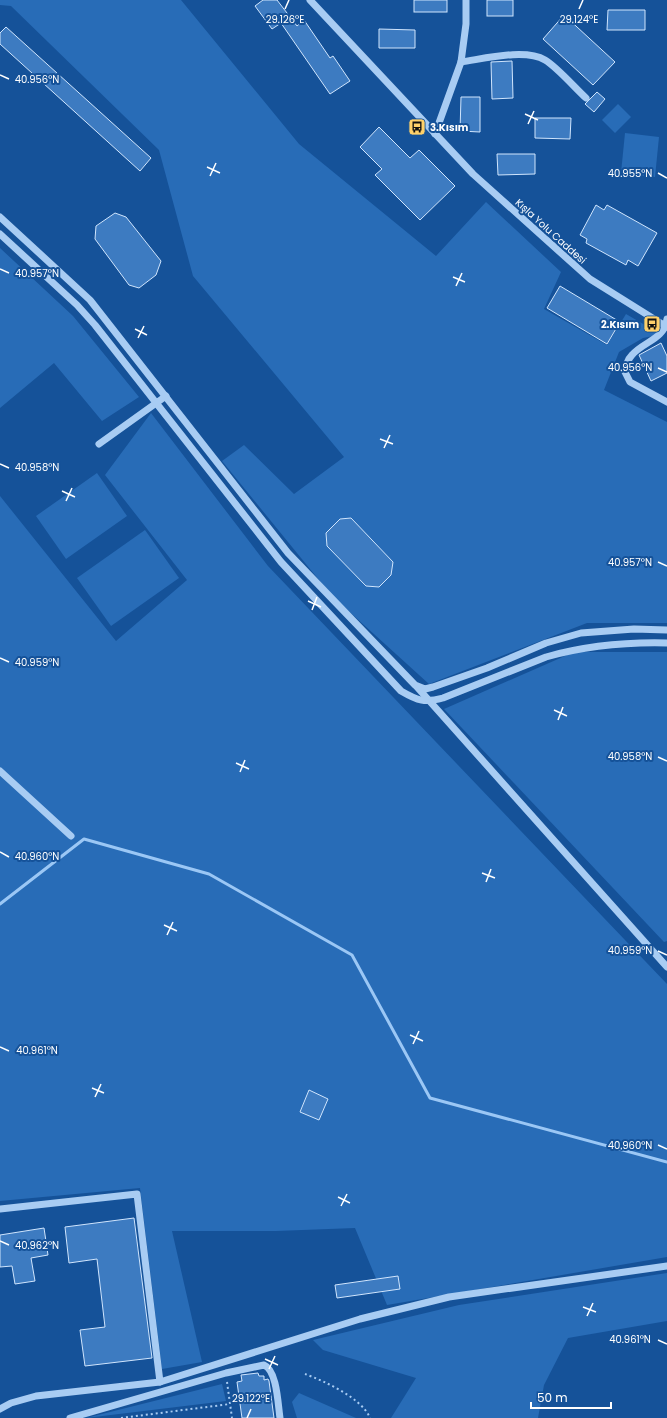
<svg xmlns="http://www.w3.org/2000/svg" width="667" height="1418" font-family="Poppins,sans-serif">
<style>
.green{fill:#286cb7}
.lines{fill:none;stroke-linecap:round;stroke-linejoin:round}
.stream{stroke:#9bc7f5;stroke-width:3}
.building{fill:#3d7bc1;stroke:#d0e5fd}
.path{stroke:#a8ccf3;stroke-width:2;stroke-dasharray:2 3;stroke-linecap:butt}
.minor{stroke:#a8ccf3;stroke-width:7}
.ticks{fill:none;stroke:#fff;stroke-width:1.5}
.labels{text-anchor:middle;stroke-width:4;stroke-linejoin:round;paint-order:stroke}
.poi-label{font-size:10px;font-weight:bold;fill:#fff;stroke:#155299;text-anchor:start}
.street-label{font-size:10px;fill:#fff;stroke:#155299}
.ticks-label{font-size:10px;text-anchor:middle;fill:#fff;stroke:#155299;stroke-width:4;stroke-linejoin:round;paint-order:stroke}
</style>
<rect width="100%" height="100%" fill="#155299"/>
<!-- green -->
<g class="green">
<polygon points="0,0 181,0 299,144 436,256 486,202 561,272 544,309 607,345 626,314 657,332 653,336 643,338 619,352 604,390 667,422 667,623 587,623 429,684 332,596 222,461 244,445 294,494 344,457 193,276 159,150 11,6 0,5"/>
<polygon points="618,104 631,117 615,133 602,120"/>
<polygon points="625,133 659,137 655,177 621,173"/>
<polygon points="0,248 73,316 139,397 102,421 54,363 0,408"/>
<polygon points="151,413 268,566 667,984 667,1257 387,1305 355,1228 276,1231 172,1231 202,1362 162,1369 140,1188 0,1201 0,496 116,641 187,580 105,475"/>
<polygon points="97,473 127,516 66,559 36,516"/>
<polygon points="145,530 179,578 111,626 77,578"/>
<polygon points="574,652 667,652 667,941 664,942 444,709"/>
<polygon points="667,1273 667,1321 568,1338 544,1385 538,1418 391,1418 416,1378 323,1350 313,1340 459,1305"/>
<polygon points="222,1384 226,1401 86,1418"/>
<polygon points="299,1393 356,1418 297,1418 292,1402"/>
</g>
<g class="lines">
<!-- stream -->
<polyline class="stream" points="0,904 84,839 209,874 352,955 430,1098 667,1162"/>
</g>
<!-- building -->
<g class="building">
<polygon points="263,0 277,0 297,26 304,20 330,58 333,56 350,81 330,94 281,23 272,29 255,6"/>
<rect x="414" y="0" width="33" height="12"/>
<rect x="487" y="0" width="26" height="16"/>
<polygon points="608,10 645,10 645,30 607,30"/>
<polygon points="564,15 615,62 593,85 543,39"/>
<polygon points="6,27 151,158 140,171 0,44 0,33"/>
<polygon points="379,29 415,30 415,48 379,48"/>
<polygon points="512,61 513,98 492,99 491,62"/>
<polygon points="597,92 605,99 594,112 585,104"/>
<polygon points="461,97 480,97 480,132 460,131"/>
<polygon points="535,118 571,118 570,139 535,138"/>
<polygon points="379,127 410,158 419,150 455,186 420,220 375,175 382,169 360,147"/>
<polygon points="497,154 535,154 535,174 498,175"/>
<polygon points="596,205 604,210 607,205 657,233 638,266 628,260 626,265 586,243 587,239 580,235"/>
<polygon points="115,213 126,217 161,261 156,275 139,288 129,285 95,239 96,226"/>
<polygon points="560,286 620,322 607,344 547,308"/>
<polygon points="661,343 667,356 667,373 651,381 639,355"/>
<polygon points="351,518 393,562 391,575 379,587 366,586 327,546 326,533 340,519"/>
<polygon points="309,1090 328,1099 319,1120 300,1112"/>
<polygon points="134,1218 152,1358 85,1366 80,1330 105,1327 97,1259 69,1263 65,1227"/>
<polygon points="44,1228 48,1255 31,1258 35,1281 15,1284 12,1266 0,1267 0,1235"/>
<polygon points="398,1276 400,1289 337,1298 335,1285"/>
<polygon points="258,1373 259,1376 264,1376 264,1380 268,1379 269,1381 274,1418 242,1418 237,1382 242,1381 241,1375"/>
</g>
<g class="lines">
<!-- path -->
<g class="path">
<path d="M305,1374C324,1381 362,1398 370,1418"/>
<polyline points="227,1382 232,1418"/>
<polyline points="121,1418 230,1404"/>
</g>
<!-- minor -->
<g class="minor">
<polyline points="310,0 473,174 590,279 667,327"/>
<path d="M461,62C483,59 525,48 545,60C557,67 575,88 586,98"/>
<polyline points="435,134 461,62 466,24 466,0"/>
<polyline points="0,217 90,300 288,553 415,685 425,689 433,687 487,668 546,643 581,633 634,629 667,630"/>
<path d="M0,234L77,305L95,325L281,562L401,691C418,701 425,703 443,698L546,657C585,646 627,642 667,643"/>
<path d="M667,319C664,340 644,341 632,355C627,360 626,366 625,372L630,382L667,402"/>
<polyline points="99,444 166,396"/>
<polyline points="417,687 667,967"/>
<polyline points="0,771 71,836"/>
<polyline points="0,1209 137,1194 160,1382 36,1396 11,1403 0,1409"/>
<polyline points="160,1382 360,1319 449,1297 667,1266"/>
<path d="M70,1418L226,1373L264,1365C277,1370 278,1405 280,1418"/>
</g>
</g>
<!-- ticks -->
<path class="ticks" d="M285,9L289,0M579,9L583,0M0,75L9,79M525,114L538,120M528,124L534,111M207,167L220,173M658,173L667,178M210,176L216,163M0,269L9,273M453,277L465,282M456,286L462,273M135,329L147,335M138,338L144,326M658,368L667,372M380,439L393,444M384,448L390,435M0,464L9,468M62,491L75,497M66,501L72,488M658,562L667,566M308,601L321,607M312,610L317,597M0,658L9,662M554,710L567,716M558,720L563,707M658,757L667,761M236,763L249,769M240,772L245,760M0,852L9,857M482,873L495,878M486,882L491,869M164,925L177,931M167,935L173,922M658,951L667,955M410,1035L423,1041M413,1044L419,1031M0,1047L9,1051M92,1088L104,1093M95,1097L101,1084M658,1145L667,1149M338,1197L350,1203M341,1206L347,1194M0,1241L9,1245M583,1307L596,1312M587,1316L593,1303M658,1340L667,1344M265,1359L278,1365M269,1369L275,1356M247,1418L251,1409"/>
<!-- icons -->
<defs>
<g id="bus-square" transform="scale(0.9)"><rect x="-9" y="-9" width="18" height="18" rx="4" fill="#ffd16a" stroke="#155299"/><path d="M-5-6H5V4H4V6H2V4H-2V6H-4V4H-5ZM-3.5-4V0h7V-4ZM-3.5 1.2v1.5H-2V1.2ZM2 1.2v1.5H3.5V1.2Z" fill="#111"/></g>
</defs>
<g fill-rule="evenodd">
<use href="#bus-square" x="417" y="127"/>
<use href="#bus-square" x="652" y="324"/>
</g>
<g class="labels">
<!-- poi labels -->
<g class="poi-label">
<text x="430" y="131">3.Kısım</text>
<text x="639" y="328" text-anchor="end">2.Kısım</text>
</g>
<!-- street labels -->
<g class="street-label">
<text transform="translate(551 231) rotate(42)" y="4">Kışla Yolu Caddesi</text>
</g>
</g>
<g class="ticks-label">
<text x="285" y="23">29.126°E</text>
<text x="579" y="23">29.124°E</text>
<text x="37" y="83">40.956°N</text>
<text x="630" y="177">40.955°N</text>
<text x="37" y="277">40.957°N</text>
<text x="630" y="371">40.956°N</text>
<text x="37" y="471">40.958°N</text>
<text x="630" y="566">40.957°N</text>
<text x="37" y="666">40.959°N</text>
<text x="630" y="760">40.958°N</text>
<text x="37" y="860">40.960°N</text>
<text x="630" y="954">40.959°N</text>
<text x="37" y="1054">40.961°N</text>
<text x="630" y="1149">40.960°N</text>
<text x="37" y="1249">40.962°N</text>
<text x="630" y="1343">40.961°N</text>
<text x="251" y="1402">29.122°E</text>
</g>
<!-- scale -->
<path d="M531 1402v6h80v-6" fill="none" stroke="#ffffff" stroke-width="2"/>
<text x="537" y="1402" font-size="12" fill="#ffffff" stroke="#155299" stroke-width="3" paint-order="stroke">50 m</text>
</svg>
